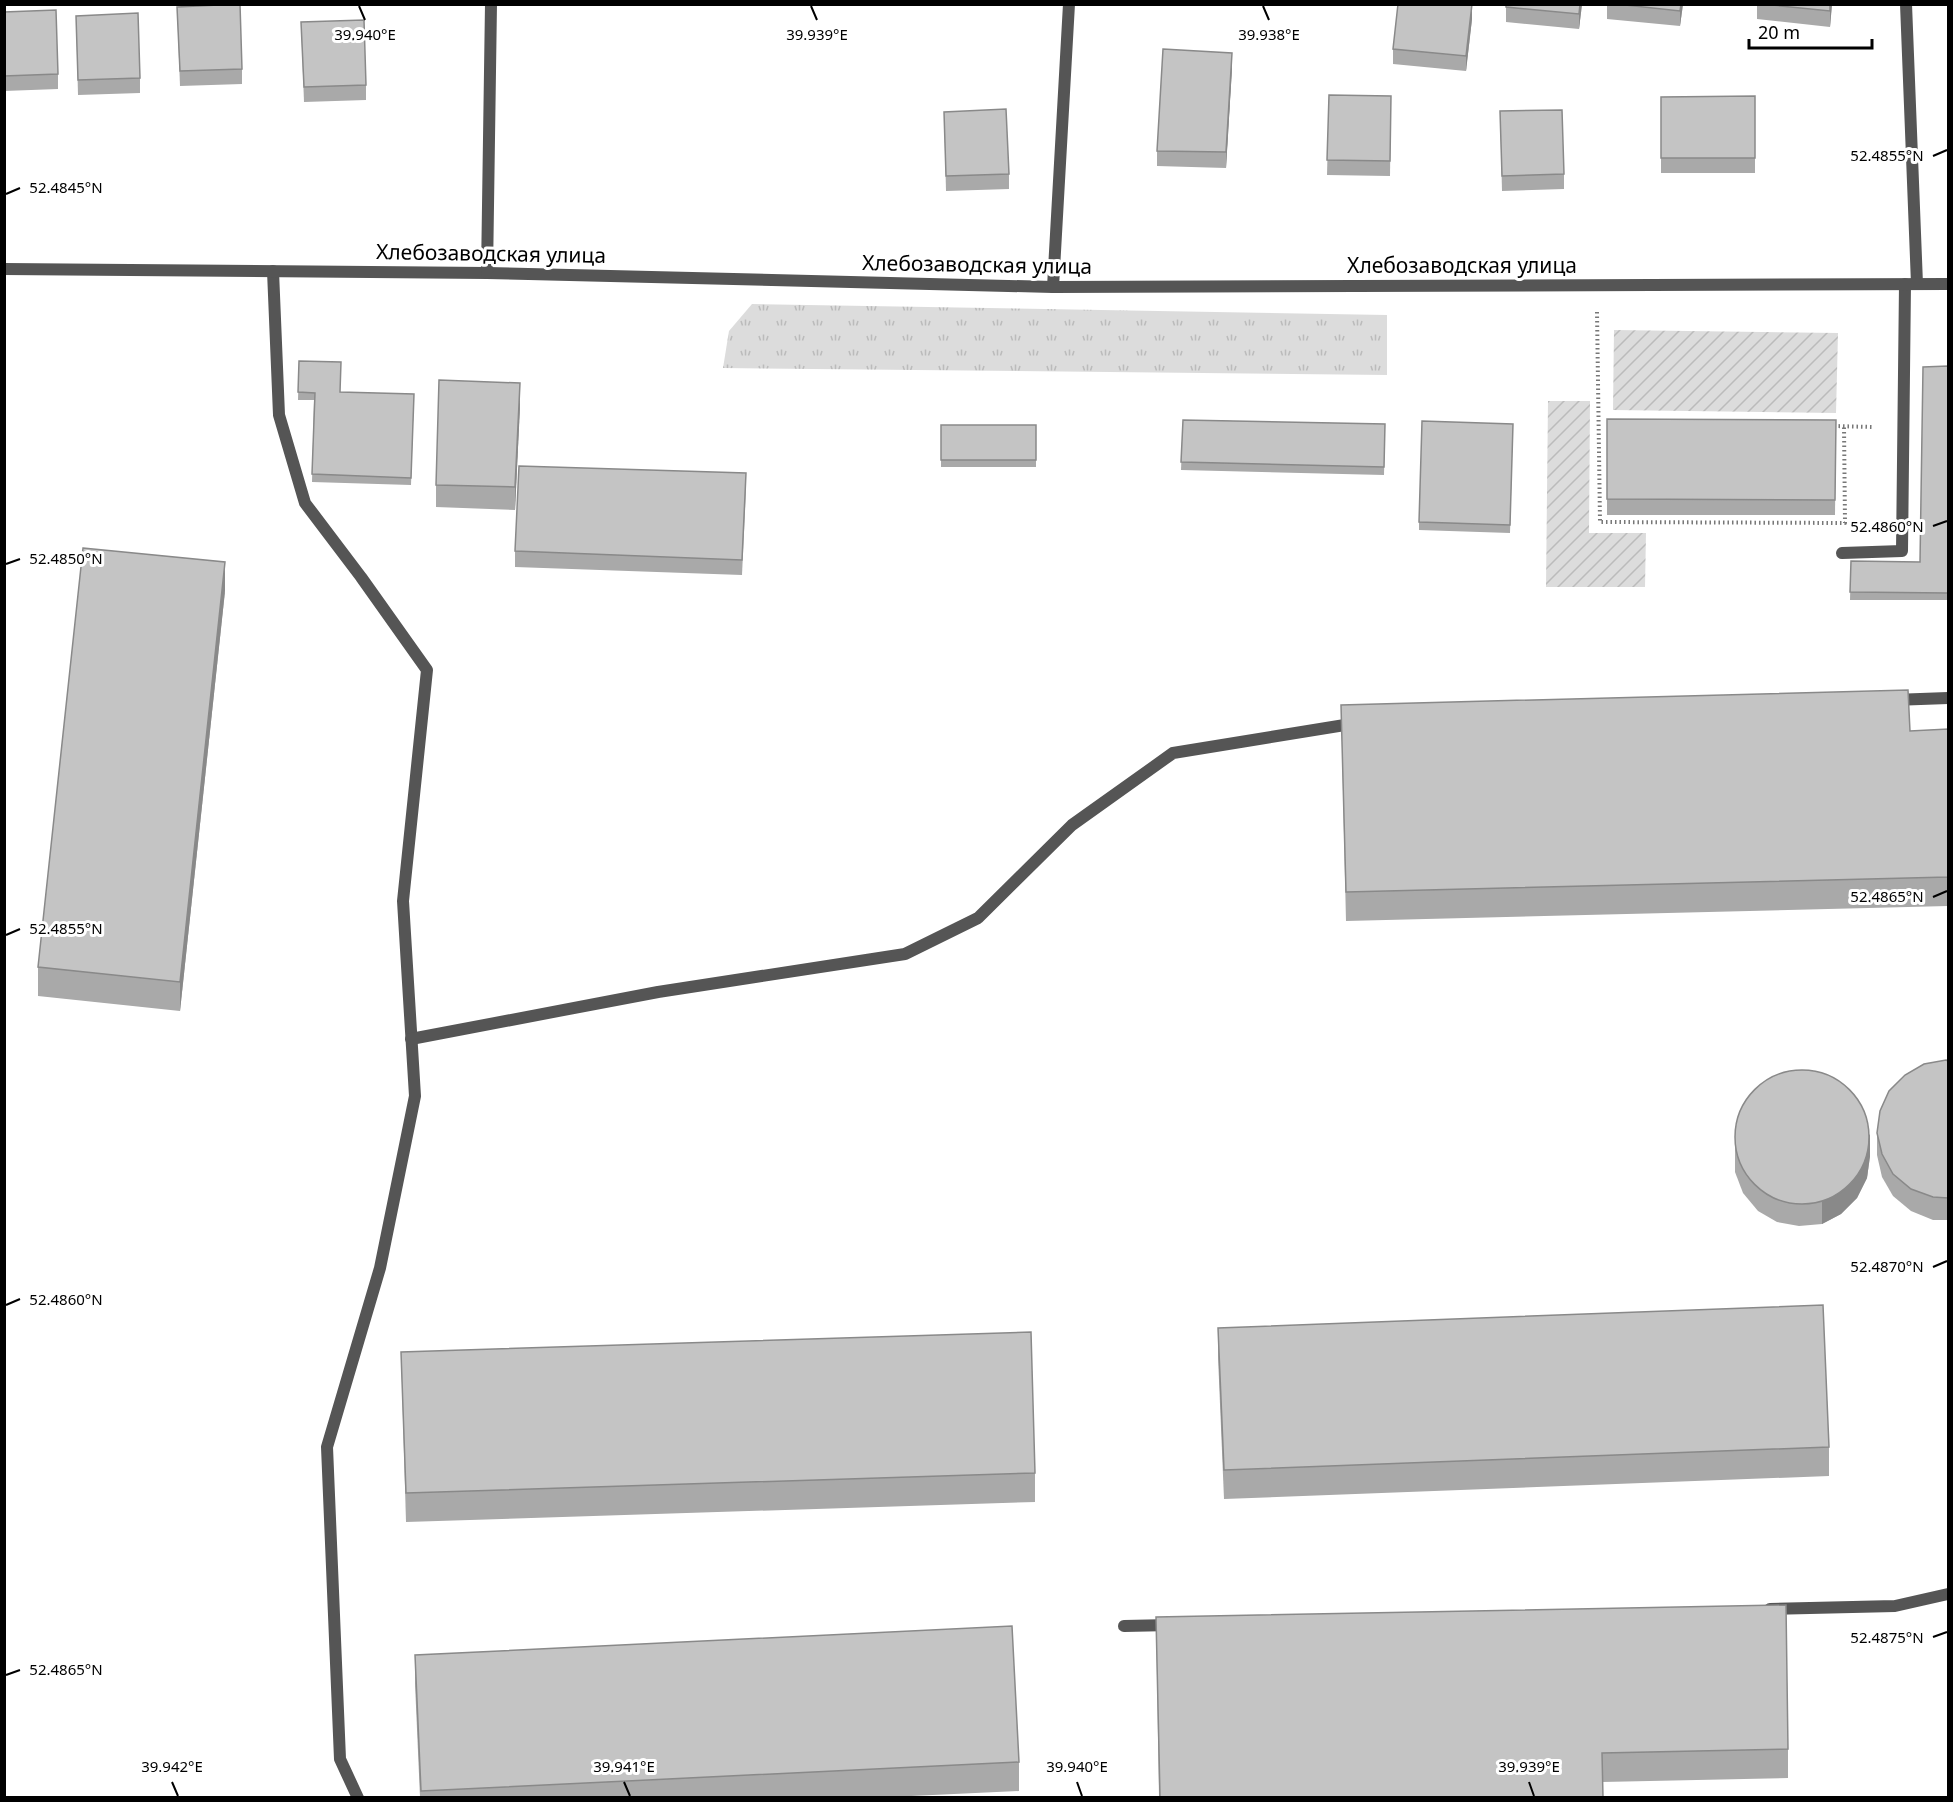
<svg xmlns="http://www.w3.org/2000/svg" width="1953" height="1802" font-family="'Noto Sans',sans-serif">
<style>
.grass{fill:url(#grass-tufts)}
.garden{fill:url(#garden-furrows)}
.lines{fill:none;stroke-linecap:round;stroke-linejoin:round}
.path{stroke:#777;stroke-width:4;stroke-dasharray:1.5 3;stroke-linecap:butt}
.service{stroke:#555;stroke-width:12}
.minor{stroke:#555;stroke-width:12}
.wall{fill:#a9a9a9}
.shaded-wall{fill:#898989}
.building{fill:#c4c4c4;stroke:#898989;stroke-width:1.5}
.ticks{fill:none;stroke:#000;stroke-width:2}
.labels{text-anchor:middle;stroke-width:6;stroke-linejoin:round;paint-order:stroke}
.street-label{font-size:21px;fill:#000;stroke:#fff}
.ticks-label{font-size:15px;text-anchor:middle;fill:#000;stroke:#fff;stroke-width:6;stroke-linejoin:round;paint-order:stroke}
</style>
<defs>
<pattern id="grass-tufts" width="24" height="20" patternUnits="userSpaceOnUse" patternTransform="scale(1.5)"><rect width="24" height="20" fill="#dcdcdc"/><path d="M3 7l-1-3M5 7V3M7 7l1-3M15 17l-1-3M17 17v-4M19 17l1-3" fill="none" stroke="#bbb"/></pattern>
<pattern id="garden-furrows" width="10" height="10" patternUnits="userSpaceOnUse" patternTransform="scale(1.5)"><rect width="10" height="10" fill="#dcdcdc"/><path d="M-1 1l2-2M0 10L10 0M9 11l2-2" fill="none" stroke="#bbb"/></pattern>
</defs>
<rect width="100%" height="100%" fill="#fff"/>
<!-- grass -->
<polygon class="grass" points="752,304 1387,315 1387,375 723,368 729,331"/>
<!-- garden -->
<g class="garden">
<polygon points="1614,330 1838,333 1836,413 1613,410"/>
<polygon points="1548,401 1590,401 1589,533 1646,533 1645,587 1546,587"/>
</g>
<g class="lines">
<!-- path -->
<g class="path">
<polyline points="1597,312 1600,522 1845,523 1844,426"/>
<polyline points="1834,426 1872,427"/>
</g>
<!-- service -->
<g class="service">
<polyline points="1906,4 1917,284"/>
<polyline points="273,271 279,415 305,503 361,577 427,670 403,901 415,1096 380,1268 327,1447 340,1759 358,1798"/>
<polyline points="1053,287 1069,4"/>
<polyline points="1842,553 1902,551 1905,284"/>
<polyline points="1893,700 1948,698"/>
<polyline points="411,1039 658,992 905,954 978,918 1072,825 1173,753 1357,723"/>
<polyline points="1770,1609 1895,1606 1948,1594"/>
<polyline points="1124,1626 1171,1625"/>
</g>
<!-- minor -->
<g class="minor">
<polyline points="4,269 487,273 1053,287 1948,284"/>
<polyline points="487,273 491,4"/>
</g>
</g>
<!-- wall -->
<g class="wall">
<polygon points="1506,4 1582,4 1579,29 1506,22"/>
<polygon points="1607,4 1683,4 1680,26 1607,19"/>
<polygon points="1757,4 1832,4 1830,27 1757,19"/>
<polygon points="177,7 242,69 242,84 180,86"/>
<polygon points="4,12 58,74 58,89 4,91"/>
<polygon points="76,16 140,78 140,93 78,95"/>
<polygon points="1472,19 1466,71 1393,64 1393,49"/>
<polygon points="301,22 366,85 366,100 304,102"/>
<polygon points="1232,68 1226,168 1157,166 1157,151"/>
<polygon points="1329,95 1391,96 1390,176 1327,175"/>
<polygon points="1755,96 1755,173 1661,173 1661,97"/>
<polygon points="1500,111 1564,174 1564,189 1502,191"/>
<polygon points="944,112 1009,174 1009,189 946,191"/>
<polygon points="299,361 340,392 414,394 411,485 312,482 314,400 298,400"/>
<polygon points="1948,366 1948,600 1850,600 1851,561 1920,562"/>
<polygon points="520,406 515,510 436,507 436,485"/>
<polygon points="1607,419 1836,420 1835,515 1607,515"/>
<polygon points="1183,420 1385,424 1384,475 1181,470"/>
<polygon points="1513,424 1510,533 1419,530 1419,522"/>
<rect x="941" y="425" width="95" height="42"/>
<polygon points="746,488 742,575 515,567 515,551"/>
<polygon points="225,591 180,1011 38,996 38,967"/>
<polygon points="1341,705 1910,731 1948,729 1948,906 1346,921"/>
<polygon points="1948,1061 1948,1220 1933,1220 1911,1211 1893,1196 1882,1177 1877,1155 1877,1133"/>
<polygon points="1735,1127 1870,1156 1867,1178 1857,1198 1841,1214 1822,1224 1799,1226 1777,1222 1758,1211 1743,1193 1735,1172"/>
<polygon points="1218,1328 1829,1447 1829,1476 1224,1499 1218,1357"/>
<polygon points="401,1352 1035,1473 1035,1502 406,1522"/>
<polygon points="1156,1617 1788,1749 1788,1778 1602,1782 1603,1797 1159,1797"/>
<polygon points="415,1655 1019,1762 1019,1791 890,1797 420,1797 415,1684"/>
</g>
<!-- shaded-wall -->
<g class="shaded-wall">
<polygon points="1472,4 1472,19 1466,71 1466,56"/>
<polygon points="1580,4 1582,4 1579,29 1579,14"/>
<polygon points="1681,4 1683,4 1680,26 1680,11"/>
<polygon points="1830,4 1832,4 1830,27"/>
<polygon points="1232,53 1232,68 1226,168 1226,152"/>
<polygon points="520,383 520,406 515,510 515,487"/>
<polygon points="225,562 225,591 180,1011 180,982"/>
<polygon points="1870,1134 1870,1156 1867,1178 1857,1198 1841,1214 1822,1224 1822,1202"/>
</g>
<!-- building -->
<g class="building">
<polygon points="240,4 242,69 180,71 177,7"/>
<polygon points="1398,4 1472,4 1466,56 1393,49"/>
<polygon points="1506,4 1580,4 1579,14 1506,7"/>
<polygon points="1616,4 1681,4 1680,11"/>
<polygon points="1762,4 1830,4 1830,11"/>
<polygon points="56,10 58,74 4,76 4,12"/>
<polygon points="138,13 140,78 78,80 76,16"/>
<polygon points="364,20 366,85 304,87 301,22"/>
<polygon points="1163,49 1232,53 1226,152 1157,151"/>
<polygon points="1329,95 1391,96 1390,161 1327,160"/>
<polygon points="1755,96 1755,158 1661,158 1661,97"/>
<polygon points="1006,109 1009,174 946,176 944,112"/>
<polygon points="1562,110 1564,174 1502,176 1500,111"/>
<polygon points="299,361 341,362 340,392 414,394 411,478 312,474 315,393 298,392"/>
<polygon points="1948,366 1948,593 1850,592 1851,561 1920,562 1923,367"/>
<polygon points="439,380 520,383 515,487 436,485"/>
<polygon points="1607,419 1836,420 1835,500 1607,499"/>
<polygon points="1183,420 1385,424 1384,467 1181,462"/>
<polygon points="1422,421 1513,424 1510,525 1419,522"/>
<rect x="941" y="425" width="95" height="35"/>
<polygon points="519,466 746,473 742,560 515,551"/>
<polygon points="83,548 225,562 180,982 38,967"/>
<polygon points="1908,690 1910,731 1948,729 1948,877 1346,892 1341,705"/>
<polygon points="1946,1060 1948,1061 1948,1198 1933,1197 1911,1189 1893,1174 1882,1154 1877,1133 1880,1111 1889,1091 1905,1075 1924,1064"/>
<circle cx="1802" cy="1137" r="67"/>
<polygon points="1823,1305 1829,1447 1224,1470 1218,1328"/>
<polygon points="1031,1332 1035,1473 406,1493 401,1352"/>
<polygon points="1786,1605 1788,1749 1602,1753 1603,1797 1160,1797 1156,1617"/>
<polygon points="1012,1626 1019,1762 421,1791 415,1655"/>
</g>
<!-- ticks -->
<path class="ticks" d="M359,6L365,20M811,6L817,20M1263,6L1269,20M1933,156L1947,150M6,194L20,188M1933,526L1947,521M6,564L20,559M1933,897L1947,891M6,935L20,929M1933,1267L1947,1261M6,1305L20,1299M1933,1637L1947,1632M6,1675L20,1670M172,1782L178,1796M624,1782L630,1796M1077,1782L1082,1796M1529,1782L1534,1796"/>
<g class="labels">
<!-- street labels -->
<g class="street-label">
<text transform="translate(491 254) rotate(1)" y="7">Хлебозаводская улица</text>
<text transform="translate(977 265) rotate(1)" y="7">Хлебозаводская улица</text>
<text x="1462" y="273">Хлебозаводская улица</text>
</g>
</g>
<g class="ticks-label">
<text x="1269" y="40">39.938°E</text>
<text x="365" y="40">39.940°E</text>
<text x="817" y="40">39.939°E</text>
<text x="1887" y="161">52.4855°N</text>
<text x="66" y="193">52.4845°N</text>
<text x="1887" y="532">52.4860°N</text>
<text x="66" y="564">52.4850°N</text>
<text x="1887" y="902">52.4865°N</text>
<text x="66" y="934">52.4855°N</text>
<text x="1887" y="1272">52.4870°N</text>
<text x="66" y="1305">52.4860°N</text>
<text x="1887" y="1643">52.4875°N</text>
<text x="66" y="1675">52.4865°N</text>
<text x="172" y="1772">39.942°E</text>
<text x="624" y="1772">39.941°E</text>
<text x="1077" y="1772">39.940°E</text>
<text x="1529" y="1772">39.939°E</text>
</g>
<!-- border -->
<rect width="1953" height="1802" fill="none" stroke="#000000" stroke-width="12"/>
<!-- scale -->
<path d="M1749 39v9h123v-9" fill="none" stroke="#000000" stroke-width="3"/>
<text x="1758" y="39" font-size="18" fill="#000000" stroke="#ffffff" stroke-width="4.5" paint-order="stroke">20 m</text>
</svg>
